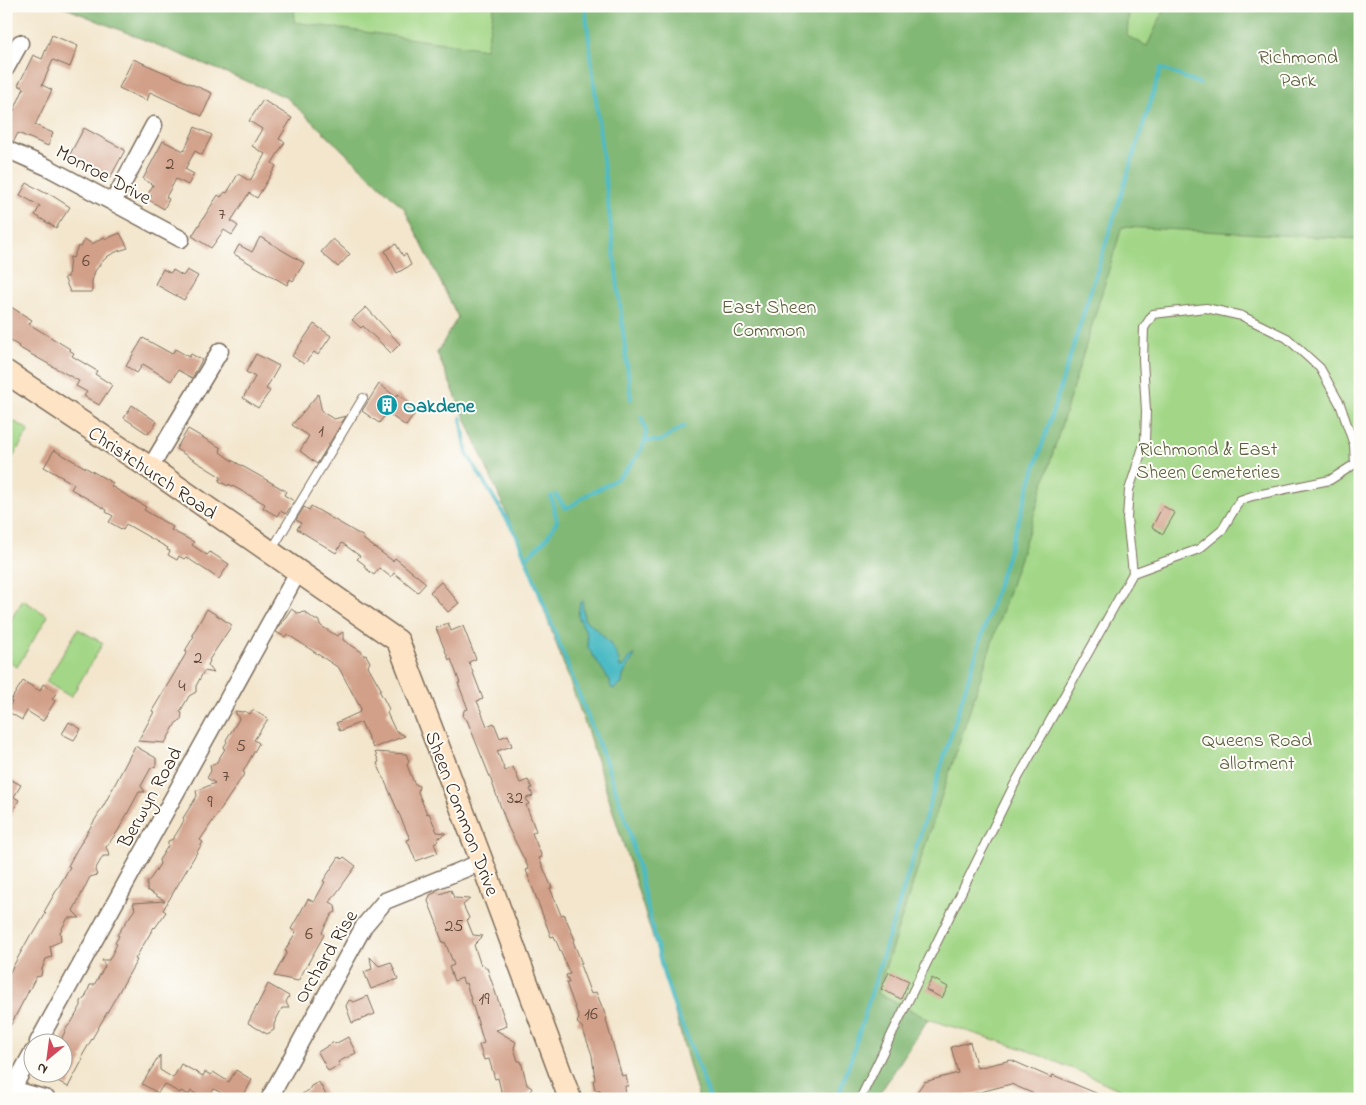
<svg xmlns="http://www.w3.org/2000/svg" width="1366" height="1105" font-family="'Indie Flower',sans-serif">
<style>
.green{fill:#a3d787;stroke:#6f8052}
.forest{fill:#82b874;stroke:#5e7149}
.water{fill:#4dbbc5;stroke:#447272}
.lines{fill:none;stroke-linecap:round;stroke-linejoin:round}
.stream{stroke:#4dbbc5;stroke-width:4}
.building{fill:#d2a089}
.lane-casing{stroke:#7b6c5b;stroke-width:10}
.street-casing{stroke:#7b6c5b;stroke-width:19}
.secondary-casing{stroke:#7b6c5b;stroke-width:25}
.lane{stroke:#fff;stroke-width:8}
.street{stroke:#fff;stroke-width:16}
.secondary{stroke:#fee4c5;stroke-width:22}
.labels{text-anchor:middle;stroke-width:4;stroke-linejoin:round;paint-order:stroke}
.number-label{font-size:18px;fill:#614839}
.park-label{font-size:20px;fill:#5a5e3e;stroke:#fdfcf7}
.street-label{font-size:20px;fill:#3b2a1e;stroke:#fdfcf7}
.culture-label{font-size:20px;font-weight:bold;fill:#0d838f;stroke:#fdfcf7;text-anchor:start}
</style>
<rect width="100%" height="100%" fill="#fdfcf7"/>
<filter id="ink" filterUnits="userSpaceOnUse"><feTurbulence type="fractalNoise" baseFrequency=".02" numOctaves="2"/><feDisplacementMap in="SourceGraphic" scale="10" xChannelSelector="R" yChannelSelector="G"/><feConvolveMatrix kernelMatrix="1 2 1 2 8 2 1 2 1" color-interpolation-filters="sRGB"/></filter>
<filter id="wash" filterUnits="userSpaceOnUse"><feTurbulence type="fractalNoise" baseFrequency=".0096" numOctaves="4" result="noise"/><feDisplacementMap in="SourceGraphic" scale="20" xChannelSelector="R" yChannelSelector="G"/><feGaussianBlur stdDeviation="1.12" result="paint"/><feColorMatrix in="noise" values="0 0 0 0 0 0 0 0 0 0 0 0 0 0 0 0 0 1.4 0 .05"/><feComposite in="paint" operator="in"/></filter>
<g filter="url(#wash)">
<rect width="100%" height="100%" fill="#f3e6cd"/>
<!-- green -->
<g class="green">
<polygon points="61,6 1360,6 1360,1099 1140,1099 1088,1075 1024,1049 928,1019 876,1099 699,1099 662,966 588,732 523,551 437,353 458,317 404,208 286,97"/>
<polygon points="6,417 29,430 6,469"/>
<polygon points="23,600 48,616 17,667 6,660 6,627"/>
<polygon points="78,629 103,643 71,697 46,682"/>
</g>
<!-- forest -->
<polygon class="forest" points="61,6 295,6 294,22 486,49 494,6 1131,6 1129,11 1127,36 1147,46 1166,6 1360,6 1360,239 1122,227 1034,515 877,993 928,1019 876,1099 699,1099 662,966 588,732 523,551 437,353 458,317 404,208 286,97"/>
<!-- water -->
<path class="water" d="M582,600L584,619C599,631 618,647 620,667L625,665L630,657L635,655L623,676L622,684L614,689L611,688L610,681L588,648L586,632L578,616L580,602Z"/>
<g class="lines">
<!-- stream -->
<g class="stream">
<polyline points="585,6 631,399"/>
<polyline points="461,418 467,454 517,536 608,768 628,827 664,975 676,1011 690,1044 710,1099"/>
<polyline points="645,441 660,441 684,426"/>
<path d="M556,495L565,508C574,506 577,501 585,496C596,490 609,485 619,477C628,469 646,447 646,435C647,429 643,422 641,417"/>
<polyline points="526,558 546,539 557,521 551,496"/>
<polyline points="837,1099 850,1062 961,702 1161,68 1200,84"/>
</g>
</g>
<g id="blocks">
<!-- building -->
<g class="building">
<polygon points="52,35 78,46 70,67 53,60 42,85 52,90 35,125 53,133 48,146 18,133 14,141 6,138 6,112 12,115 24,88 18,85 23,76 33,55 42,59"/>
<polygon points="133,59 212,93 202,116 150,92 147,101 119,88"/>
<polygon points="263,100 292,118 279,139 285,142 272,163 276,166 257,198 249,193 231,221 238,226 232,235 224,230 211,248 192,236 218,195 221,197 225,192 227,193 238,174 250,181 265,154 252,146 262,129 249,121"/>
<polygon points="195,127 212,135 202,155 195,151 185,169 194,174 188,185 176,179 166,197 169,199 164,209 149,200 152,196 148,194 153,185 143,179 163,141 184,151"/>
<polygon points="84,128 125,150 110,178 69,156"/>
<polygon points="27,183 47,194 48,193 70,207 56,228 35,215 40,206 20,195"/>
<polygon points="120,233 128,248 118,251 108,256 101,263 95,271 92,281 92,292 70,292 64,277 68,277 70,257 73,258 78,246 81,247 85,239 92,244 104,237 106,239"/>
<polygon points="260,237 304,263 293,281 290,279 287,285 234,254 239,245 252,252"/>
<polygon points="333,239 350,254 338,267 321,252"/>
<polygon points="396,244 403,256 406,254 411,265 397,273 385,251"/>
<polygon points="163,269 170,273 173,270 183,276 187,270 198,276 184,300 155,284"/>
<polygon points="6,304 32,320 29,324 70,349 69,350 74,353 72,356 97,371 95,374 112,385 99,405 84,396 87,392 76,386 79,381 18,347 19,346 6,338"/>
<polygon points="366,307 400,344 391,353 363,326 361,328 352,320"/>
<polygon points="314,324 331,336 318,355 314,352 304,364 292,356"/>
<polygon points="143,338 172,354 175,349 189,357 191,354 202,360 192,378 178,370 171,381 143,364 137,373 126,366"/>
<polygon points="256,354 279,366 266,389 270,391 258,408 243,398 255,377 246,372"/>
<polygon points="379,384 396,397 398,394 411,404 409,407 416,412 406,426 387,413 379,423 362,411"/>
<polygon points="318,394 322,412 334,419 346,416 317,464 300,451 309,436 292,425"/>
<polygon points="132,405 157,422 148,434 124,418"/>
<polygon points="188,429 221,448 220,452 228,458 286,491 284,495 294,501 286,514 280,511 277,516 263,508 265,504 229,484 228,486 219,481 221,477 176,449"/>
<polygon points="54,450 113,483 111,486 146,507 144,510 173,527 171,530 194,542 192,545 207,555 210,552 229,564 219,579 186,557 184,559 179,556 177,560 168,555 170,551 167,550 168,548 126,524 123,530 109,522 113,516 106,512 107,510 71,489 74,484 44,467"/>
<polygon points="311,506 364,537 363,539 393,561 395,558 426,583 418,592 394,573 391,577 379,568 374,575 364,567 365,565 357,559 360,556 342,543 336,553 297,529 301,523 296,520 304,507 309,510"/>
<polygon points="1163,506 1175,513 1163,534 1152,527"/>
<polygon points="441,582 459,603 448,612 430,592"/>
<polygon points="207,609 232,625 209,660 210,661 208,665 214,673 204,671 196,686 196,692 189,696 180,712 182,713 181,720 176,723 165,743 138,741 154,712 152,711 187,652 185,651 194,636 192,635"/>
<polygon points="291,609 297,613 305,612 315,620 318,620 321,626 337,636 343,632 343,640 362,652 364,656 366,655 370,662 368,666 381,689 379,690 389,709 387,713 395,730 405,736 373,748 361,722 340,731 336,723 360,712 359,710 361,709 339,668 287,634 285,637 276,632"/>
<polygon points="448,623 451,631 463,626 476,659 469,662 483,699 477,701 487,726 494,723 500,738 508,735 512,746 497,751 505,771 513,767 520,783 528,780 532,788 530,789 533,796 526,798 529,804 526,805 536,831 532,833 542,857 539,858 552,888 550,888 561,915 564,914 575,940 573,941 582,964 580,965 591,994 596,992 607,1019 606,1020 622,1076 626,1075 628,1086 625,1086 626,1099 601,1099 600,1090 595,1090 593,1080 595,1080 592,1055 582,1027 577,1023 579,1018 566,983 569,983 566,975 570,974 554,936 551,937 526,870 529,869 508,827 490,777 467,720 463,717 464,710 468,709 458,683 460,683 451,659 449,660 436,628"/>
<polygon points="23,681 40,691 43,684 57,692 52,699 55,701 43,721 27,711 22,720 7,711 12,702 10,701"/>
<polygon points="253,710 268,719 254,740 259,743 243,772 245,773 200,840 203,842 163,910 166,912 155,928 154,927 135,959 137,960 81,1058 83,1059 68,1087 58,1081 62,1074 62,1038 67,1027 71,1023 81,1006 81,1001 85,998 90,985 94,985 105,966 102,960 109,960 117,944 115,943 119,936 117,935 135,909 133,903 165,901 147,890 147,882 151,878 160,864 159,860 168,846 168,841 173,839 181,826 184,820 183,818 197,796 196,791 215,783 207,778 211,771 210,765 216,763 225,749 223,748 227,742 226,740 239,719 235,711 243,712 244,711 250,714"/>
<polygon points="69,722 81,729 74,740 62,734"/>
<polygon points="135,746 156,758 156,766 151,768 141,786 145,792 139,792 118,831 106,847 110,856 103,856 95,870 97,875 90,877 73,911 80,918 68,918 60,932 61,941 50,946 52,957 46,959 42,969 41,976 36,977 6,1034 6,979 31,934 33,935 46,913 44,912 70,867 68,866 76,851 104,805"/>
<polygon points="375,752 406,754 409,761 407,765 414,783 419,786 418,792 427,814 429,813 437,832 446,833 437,839 438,841 434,843 438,853 416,861 407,840 410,839 377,763 379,762"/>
<polygon points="6,777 21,785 14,797 19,800 6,825"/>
<polygon points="339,857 342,859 344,857 356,866 330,902 335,905 336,912 332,914 324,928 322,933 324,935 298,981 274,976 287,952 285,951 296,932 291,929 308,899 314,902 325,882 323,881"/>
<polygon points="451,890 454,898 470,899 463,905 469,918 467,920 473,935 483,936 474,945 481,966 484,965 485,968 487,968 507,1026 496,1030 516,1042 514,1048 518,1061 521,1061 527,1085 532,1088 529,1094 523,1096 523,1099 503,1099 498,1078 495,1079 489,1059 484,1060 479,1045 484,1043 466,983 464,984 462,978 454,981 449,967 454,965 445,942 443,943 438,930 439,929 428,901 430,895 437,892 440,894"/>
<polygon points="370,957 379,966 391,962 398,979 371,989 364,972 372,969"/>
<polygon points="889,972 909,981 901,999 881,989"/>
<polygon points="932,978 948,987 942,998 926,990"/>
<polygon points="268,984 289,996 286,1002 289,1008 282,1008 274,1024 274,1030 267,1034 248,1023"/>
<polygon points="368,996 375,1014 352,1023 346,1006 349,1000 354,1002"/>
<polygon points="348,1037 356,1053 338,1062 340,1065 328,1071 318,1052 334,1042 335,1044"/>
<polygon points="970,1042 977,1068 1011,1060 1052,1078 1053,1075 1110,1099 1046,1099 1011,1084 954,1099 912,1099 924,1082 958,1073 951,1047"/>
<polygon points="160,1055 160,1070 173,1078 181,1064 203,1076 205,1072 211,1075 213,1072 229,1082 236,1070 252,1080 242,1099 231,1099 214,1089 209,1097 205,1094 203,1098 191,1091 189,1095 181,1091 180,1093 164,1084 158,1093 142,1084"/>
<polygon points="319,1082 328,1099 294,1099 309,1090 311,1086"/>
</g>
</g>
</g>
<g filter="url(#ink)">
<use href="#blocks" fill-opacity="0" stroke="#7b6c5b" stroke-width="1"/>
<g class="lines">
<!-- lane casing -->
<g class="lane-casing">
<g id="lane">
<polyline points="271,551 363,398"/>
<polyline points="860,1099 1014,785 1133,573 1127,518 1129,490 1145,441 1146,411 1143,360 1144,328 1153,314 1206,308 1242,316 1287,338 1320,368 1340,404 1354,445 1355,464 1330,480 1252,496 1240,500 1222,530 1199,549 1133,573"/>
</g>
</g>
<!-- street casing -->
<g class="street-casing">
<g id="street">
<polyline points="6,68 20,43"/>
<polyline points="6,149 47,167 181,239"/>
<polyline points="113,202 154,125"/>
<polyline points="150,468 220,351"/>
<polyline points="38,1042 298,572"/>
<polyline points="12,1089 47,1099"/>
<polyline points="7,1099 32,1053"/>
<polyline points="269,1099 364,926 385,901 482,862"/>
</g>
</g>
<!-- secondary casing -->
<g class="secondary-casing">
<polyline id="secondary" points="6,372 150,468 398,641 482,862 570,1099"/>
</g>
<!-- lane -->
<use href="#lane" class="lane"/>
<!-- street -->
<use href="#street" class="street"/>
<!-- secondary -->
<use href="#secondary" class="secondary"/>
</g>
</g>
<!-- icons -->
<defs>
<g id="building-disc" transform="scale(1.125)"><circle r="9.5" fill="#0f9aa8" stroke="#fdfcf7"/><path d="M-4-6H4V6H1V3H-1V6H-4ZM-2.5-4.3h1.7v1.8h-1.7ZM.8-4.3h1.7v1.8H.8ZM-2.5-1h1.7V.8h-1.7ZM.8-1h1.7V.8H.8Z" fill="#fff"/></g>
</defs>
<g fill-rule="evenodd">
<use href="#building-disc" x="387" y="405"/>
</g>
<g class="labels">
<!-- number labels -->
<g class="number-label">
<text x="170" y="169">2</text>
<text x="222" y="219">7</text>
<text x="86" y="266">6</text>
<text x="321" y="436">1</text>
<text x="198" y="663">2</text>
<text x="182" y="691">4</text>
<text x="241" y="751">5</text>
<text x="226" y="781">7</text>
<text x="515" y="803">32</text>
<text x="210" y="807">9</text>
<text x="454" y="931">25</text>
<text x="309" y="939">6</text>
<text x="484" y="1004">19</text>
<text x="591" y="1019">16</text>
</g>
<!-- park labels -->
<g class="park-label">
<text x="1298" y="63">Richmond<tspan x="1298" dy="23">Park</tspan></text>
<text x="769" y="313">East Sheen<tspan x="769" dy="23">Common</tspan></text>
<text x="1208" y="455">Richmond &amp; East<tspan x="1208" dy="23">Sheen Cemeteries</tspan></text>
<text x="1257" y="746">Queens Road<tspan x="1257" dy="23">allotment</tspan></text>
</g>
<!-- street labels -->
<g class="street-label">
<text transform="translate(104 174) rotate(28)" y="7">Monroe Drive</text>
<text transform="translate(153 472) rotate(34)" y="7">Christchurch Road</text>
<text transform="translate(149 797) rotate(-61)" y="7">Berwyn Road</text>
<text transform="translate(463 813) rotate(69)" y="7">Sheen Common Drive</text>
<text transform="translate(325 956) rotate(-59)" y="7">Orchard Rise</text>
</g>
<!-- culture labels -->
<g class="culture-label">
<text x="403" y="412">Oakdene</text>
</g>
</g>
<!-- margin -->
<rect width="1366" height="1105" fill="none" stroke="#fdfcf7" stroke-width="25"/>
<!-- north arrow -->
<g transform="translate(48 1058) rotate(209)"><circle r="24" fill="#fdfcf7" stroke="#afa8a0"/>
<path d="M0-4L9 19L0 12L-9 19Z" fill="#d1495b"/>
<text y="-8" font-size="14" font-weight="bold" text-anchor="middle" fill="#3b2a1e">N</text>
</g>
</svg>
